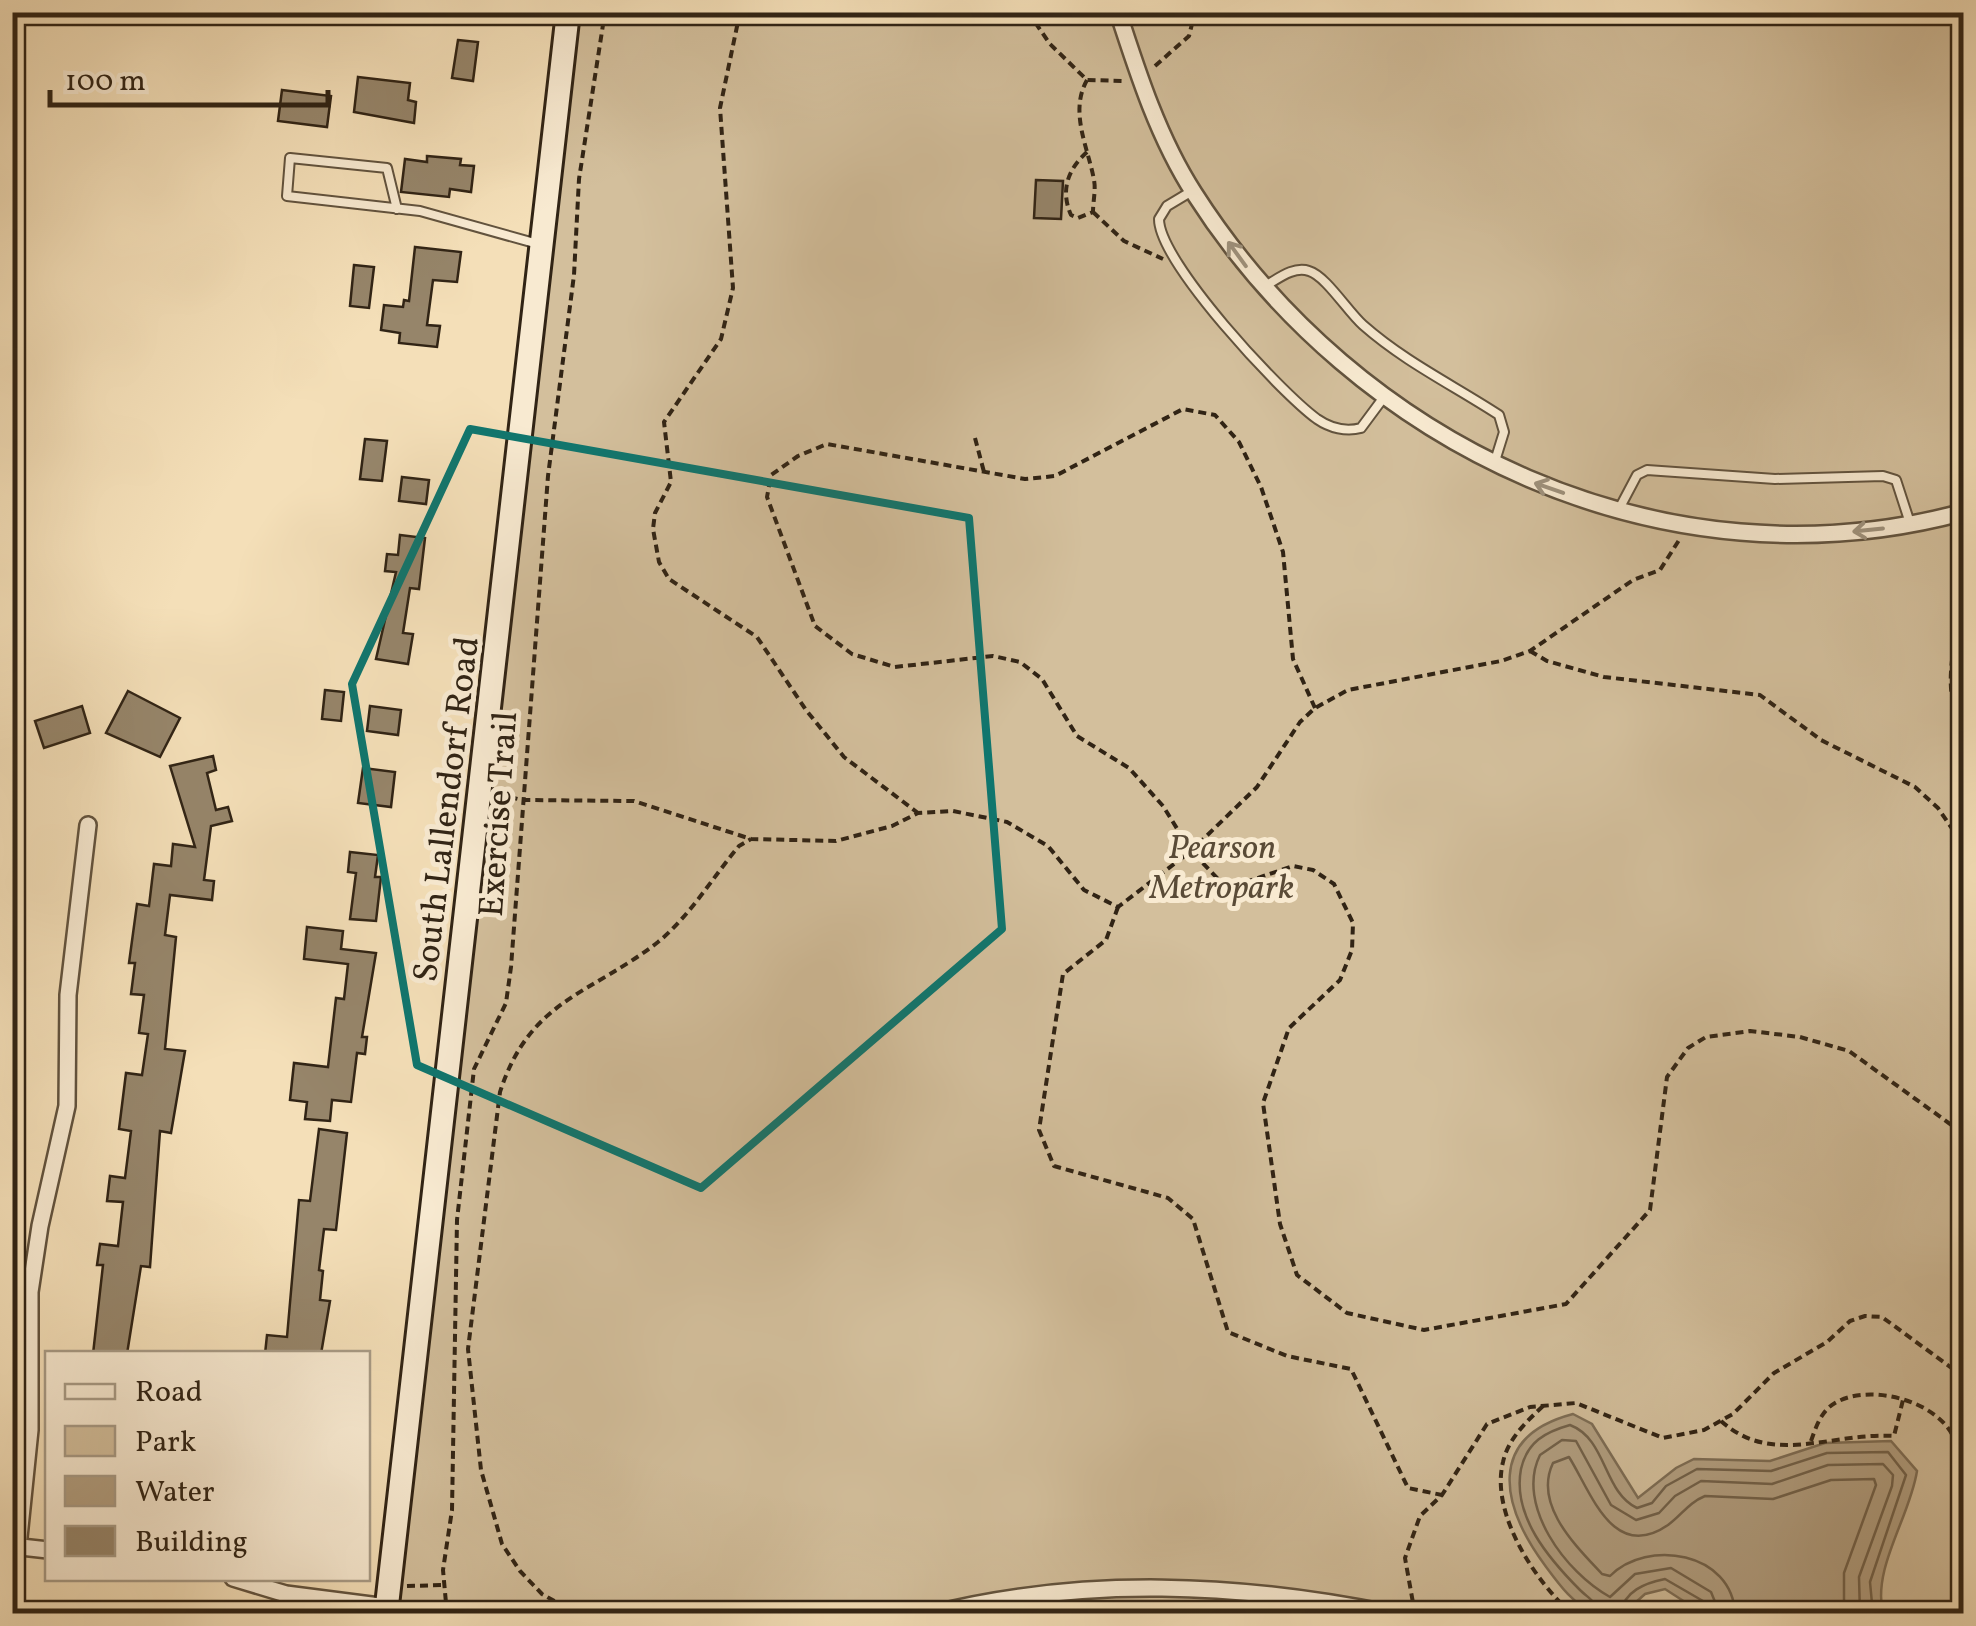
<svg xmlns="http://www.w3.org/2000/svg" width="1976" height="1626" font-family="Vollkorn,serif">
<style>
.green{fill:#d3bf9c;stroke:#827258;stroke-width:2.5}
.water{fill:#b29f81;stroke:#7e6e56;stroke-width:2.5}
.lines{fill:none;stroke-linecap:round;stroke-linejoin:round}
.shore{stroke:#72624b;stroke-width:2.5}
.building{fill:#96856a;stroke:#312415;stroke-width:2.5}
.lane-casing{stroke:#62533e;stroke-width:12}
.street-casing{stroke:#62533e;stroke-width:20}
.secondary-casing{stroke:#312415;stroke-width:28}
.path{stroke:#312415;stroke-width:4;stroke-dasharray:8 5;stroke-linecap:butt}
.lane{stroke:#f8ead1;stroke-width:8}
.street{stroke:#f8ead1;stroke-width:15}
.secondary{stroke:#f8ead1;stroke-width:22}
.oneway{stroke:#9e917c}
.marked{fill:none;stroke:#0f766e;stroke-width:8;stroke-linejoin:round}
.labels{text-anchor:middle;stroke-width:10;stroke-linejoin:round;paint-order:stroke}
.street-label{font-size:35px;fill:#312415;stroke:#f8ead1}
.park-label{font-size:35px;font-style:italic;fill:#5a4b37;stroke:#f8ead1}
</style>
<rect width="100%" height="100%" fill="#f4dfb8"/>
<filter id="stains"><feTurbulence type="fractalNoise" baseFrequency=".002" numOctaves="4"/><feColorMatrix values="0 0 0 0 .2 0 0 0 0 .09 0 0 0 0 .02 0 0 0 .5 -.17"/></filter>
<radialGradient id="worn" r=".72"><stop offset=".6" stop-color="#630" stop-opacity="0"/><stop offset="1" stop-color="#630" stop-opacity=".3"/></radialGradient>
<!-- green -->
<polygon class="green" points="568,13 1963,13 1963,1613 386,1614"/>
<!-- water -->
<path class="water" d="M1573,1414L1592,1424L1638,1498L1676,1468L1694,1459L1770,1461L1825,1443L1891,1441L1917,1471C1910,1517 1872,1568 1883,1613H1702L1665,1589L1645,1594L1624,1613C1614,1614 1601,1616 1593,1612C1573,1605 1556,1580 1544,1564C1501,1505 1486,1437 1573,1414Z"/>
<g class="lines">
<!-- shore -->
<g class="shore">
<path d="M1598,1614C1597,1601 1589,1599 1580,1590C1549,1559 1512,1516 1521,1469C1527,1442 1545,1432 1570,1425C1607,1439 1603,1492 1637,1508L1652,1503L1666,1486L1697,1469L1771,1471L1827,1453L1888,1452L1906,1475L1870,1582L1873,1614"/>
<path d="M1620,1614C1624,1591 1645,1583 1665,1579L1703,1601L1707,1614"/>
<path d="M1720,1614L1711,1592L1671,1568L1635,1574L1610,1597C1566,1573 1515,1505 1540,1455L1562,1440L1576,1441L1611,1505L1636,1520L1659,1513L1675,1496L1701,1481L1772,1484L1828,1465L1883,1464L1893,1475L1892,1486L1859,1577L1860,1614"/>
<path d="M1735,1614C1733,1552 1647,1538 1610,1576L1602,1574C1576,1546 1533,1505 1553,1463L1569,1457C1591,1492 1613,1563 1668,1525C1682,1515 1688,1503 1705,1496L1773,1499L1831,1480L1874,1479L1876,1485L1844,1573V1614"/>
</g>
</g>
<!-- building -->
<g class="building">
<polygon points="458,40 478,42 473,81 452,78"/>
<polygon points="358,77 410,83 408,100 416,102 414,123 354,112"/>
<polygon points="282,90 331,96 327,127 278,121"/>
<polygon points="427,156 461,159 460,165 474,166 471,192 450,189 449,197 401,192 405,159 427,162"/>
<polygon points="1036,180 1063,181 1061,219 1034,218"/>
<polygon points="415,247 461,252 457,282 433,280 427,325 440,326 437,347 399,343 400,333 381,330 384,305 403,307 404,300 409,301"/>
<polygon points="354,265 374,267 369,308 350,306"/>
<polygon points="365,439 387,441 382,481 360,479"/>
<polygon points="402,477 429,480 426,504 399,501"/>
<polygon points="400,535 425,538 419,589 410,588 403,633 413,634 408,664 376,659 396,572 385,571 387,554 398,555"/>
<polygon points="325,690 344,692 341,721 322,719"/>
<polygon points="128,691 180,718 160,757 106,733"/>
<polygon points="82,706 90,733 44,748 35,721"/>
<polygon points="370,706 401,710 398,735 367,731"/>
<polygon points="213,756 216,770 207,773 216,810 228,807 232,821 211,826 204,880 214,881 212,900 170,895 165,935 176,937 165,1049 185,1051 171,1133 160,1131 150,1267 141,1266 127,1354 93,1354 103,1265 97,1265 100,1244 118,1246 123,1202 107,1201 110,1176 125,1178 131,1131 119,1129 126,1073 142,1075 148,1034 139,1033 144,995 131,994 135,963 129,963 137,904 149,906 154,864 171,866 173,844 195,847 170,766"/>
<polygon points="363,768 395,772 391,807 358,803"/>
<polygon points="350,852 378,855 375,877 381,877 376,921 350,919 356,873 348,872"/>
<polygon points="307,927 343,931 341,949 376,953 362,1037 367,1037 365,1054 357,1053 351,1102 332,1100 330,1121 305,1119 307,1102 290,1100 294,1063 328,1067 336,998 344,999 348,964 304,959"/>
<polygon points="319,1129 347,1133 336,1230 324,1229 319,1270 323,1271 320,1300 330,1301 321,1354 265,1354 267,1335 287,1337 299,1200 310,1201"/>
</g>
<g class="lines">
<!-- lane casing -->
<g class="lane-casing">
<g id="lane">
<path d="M1192,191L1167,206L1159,219C1159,262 1280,392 1317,419C1330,428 1346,432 1361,428L1384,397"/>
<polyline points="397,209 387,168 290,158 287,196 420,211 538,244"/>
<path d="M1267,285C1279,278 1294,266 1309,271C1326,276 1348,312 1363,325C1405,362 1453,385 1499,415L1504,432L1495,461"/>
<polyline points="1619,509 1637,475 1647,470 1775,479 1883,476 1896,480 1909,520"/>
</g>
</g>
<!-- street casing -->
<g class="street-casing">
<g id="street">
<path d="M1118,12C1138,74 1159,139 1194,193C1356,447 1665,593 1964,512"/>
<polyline points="12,1546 48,1550"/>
<polyline points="18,1547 30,1430 30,1292 40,1226 67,1106 68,995 88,825"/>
<polyline points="233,1578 286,1594 387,1607"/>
<path d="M932,1614C1085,1576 1239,1583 1392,1614"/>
</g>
</g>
<!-- secondary casing -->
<g class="secondary-casing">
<polyline id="secondary" points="386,1614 568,12"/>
</g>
<!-- path -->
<g class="path">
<polyline points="740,12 720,108 733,288 721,339 664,422 671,482 655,513 653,529 659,562 669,579 757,637 806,710 844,757 918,813"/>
<polyline points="1028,12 1050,44 1087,80 1124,81"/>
<polyline points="1155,66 1189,36 1195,12"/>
<path d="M1087,152C1068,169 1060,190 1071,215L1078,218L1093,212C1093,201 1096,190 1094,180C1088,147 1069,112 1087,80"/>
<polyline points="1093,212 1124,241 1163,259"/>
<polyline points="975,438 984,472"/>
<path d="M1964,607C1954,638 1940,699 1964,725"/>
<polyline points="1530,651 1547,661 1604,677 1760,695 1821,740 1915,787 1938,808 1964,846"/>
<polyline points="1315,708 1293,659 1283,552 1261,487 1239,442 1215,415 1183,409 1055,476 1025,479 827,444 798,456 771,475 767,497 815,626 852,654 895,667 993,656 1020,662 1042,679 1077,736 1129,768 1163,806 1191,851 1223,884 1234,886 1293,866 1313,870 1334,884 1353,923 1352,950 1340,980 1289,1028 1263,1103 1280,1224 1297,1275 1347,1313 1424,1330 1566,1304 1650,1210 1667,1077 1688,1048 1706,1037 1750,1031 1800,1037 1849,1051 1964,1134"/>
<polyline points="497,794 522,800 634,801 751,839 836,841 892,826 918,813 953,811 1007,822 1048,846 1084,890 1118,907 1191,851 1257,787 1300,722 1315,708 1348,690 1501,661 1530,651 1633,580 1660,570 1681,537"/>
<polyline points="1118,907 1106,940 1063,974 1039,1130 1054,1166 1168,1198 1193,1219 1228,1332 1287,1356 1351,1369 1408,1488 1442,1495"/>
<path d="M1543,1406C1526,1422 1508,1439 1503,1462C1490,1514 1536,1582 1572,1614"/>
<path d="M1721,1421C1772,1467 1831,1432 1894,1436L1903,1400"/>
<path d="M1811,1441C1816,1427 1821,1411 1835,1403C1869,1383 1935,1400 1953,1436C1958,1447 1958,1462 1964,1473"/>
<polyline points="407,1586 443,1585"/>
<polyline points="447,1614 443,1570 452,1510 457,1220 474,1069 506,1003 511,967 548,476 574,275 579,179 605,12"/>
<path d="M577,1614L542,1594L520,1571L502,1544L481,1470L468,1349L500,1092C530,999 590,995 658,942C689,917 713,877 739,846L751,839"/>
<polyline points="1415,1614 1405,1558 1420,1516 1442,1495 1487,1424 1530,1407 1576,1403 1663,1438 1704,1430 1733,1414 1774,1373 1827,1342 1850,1321 1865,1316 1882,1317 1964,1377"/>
</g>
<!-- lane -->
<use href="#lane" class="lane"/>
<!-- street -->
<use href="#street" class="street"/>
<!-- secondary -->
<use href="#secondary" class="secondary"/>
</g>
<!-- one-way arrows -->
<defs><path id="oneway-shaft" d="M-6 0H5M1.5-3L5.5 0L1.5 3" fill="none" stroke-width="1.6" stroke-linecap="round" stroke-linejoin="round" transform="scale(2.5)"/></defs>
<g class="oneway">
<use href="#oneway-shaft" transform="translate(1237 254) rotate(-126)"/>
<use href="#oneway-shaft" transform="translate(1549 488) rotate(-161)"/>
<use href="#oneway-shaft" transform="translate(1868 530) rotate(174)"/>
</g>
<!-- marked area -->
<path class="marked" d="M470,429L969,518L1002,929L701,1188L417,1065L352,684Z"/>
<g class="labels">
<!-- street labels -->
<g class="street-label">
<text transform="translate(445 809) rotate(-83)" y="12">South Lallendorf Road</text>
<text transform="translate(497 814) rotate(-86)" y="12">Exercise Trail</text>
</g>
<!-- park labels -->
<g class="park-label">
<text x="1222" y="858">Pearson<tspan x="1222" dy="40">Metropark</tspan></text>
</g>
</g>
<!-- margin -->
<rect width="1976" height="1626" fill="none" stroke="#f4dfb8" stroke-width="50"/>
<rect x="15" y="15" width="1946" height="1596" fill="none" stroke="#312415" stroke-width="5"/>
<rect x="25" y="25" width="1926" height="1576" fill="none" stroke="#312415" stroke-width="2.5"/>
<!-- legend -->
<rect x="45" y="1351" width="325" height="230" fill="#f8ead1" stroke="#a89b86" stroke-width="2.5"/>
<rect x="65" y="1384" width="50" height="15" fill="#f8ead1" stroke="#a89b86" stroke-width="2.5"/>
<text x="135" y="1401" font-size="30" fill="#312415">Road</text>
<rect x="65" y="1426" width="50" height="30" fill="#d3bf9c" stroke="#a89b86" stroke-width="2.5"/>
<text x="135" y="1451" font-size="30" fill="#312415">Park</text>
<rect x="65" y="1476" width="50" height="30" fill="#b29f81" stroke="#a89b86" stroke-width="2.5"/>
<text x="135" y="1501" font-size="30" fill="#312415">Water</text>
<rect x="65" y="1526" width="50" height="30" fill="#96856a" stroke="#a89b86" stroke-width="2.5"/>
<text x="135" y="1551" font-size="30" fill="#312415">Building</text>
<!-- scale -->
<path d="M50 90v15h278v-15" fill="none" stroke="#312415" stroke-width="5"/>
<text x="65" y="90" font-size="30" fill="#312415" stroke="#f8ead1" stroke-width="8" paint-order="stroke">100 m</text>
<rect width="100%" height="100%" filter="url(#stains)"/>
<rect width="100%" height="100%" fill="url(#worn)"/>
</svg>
